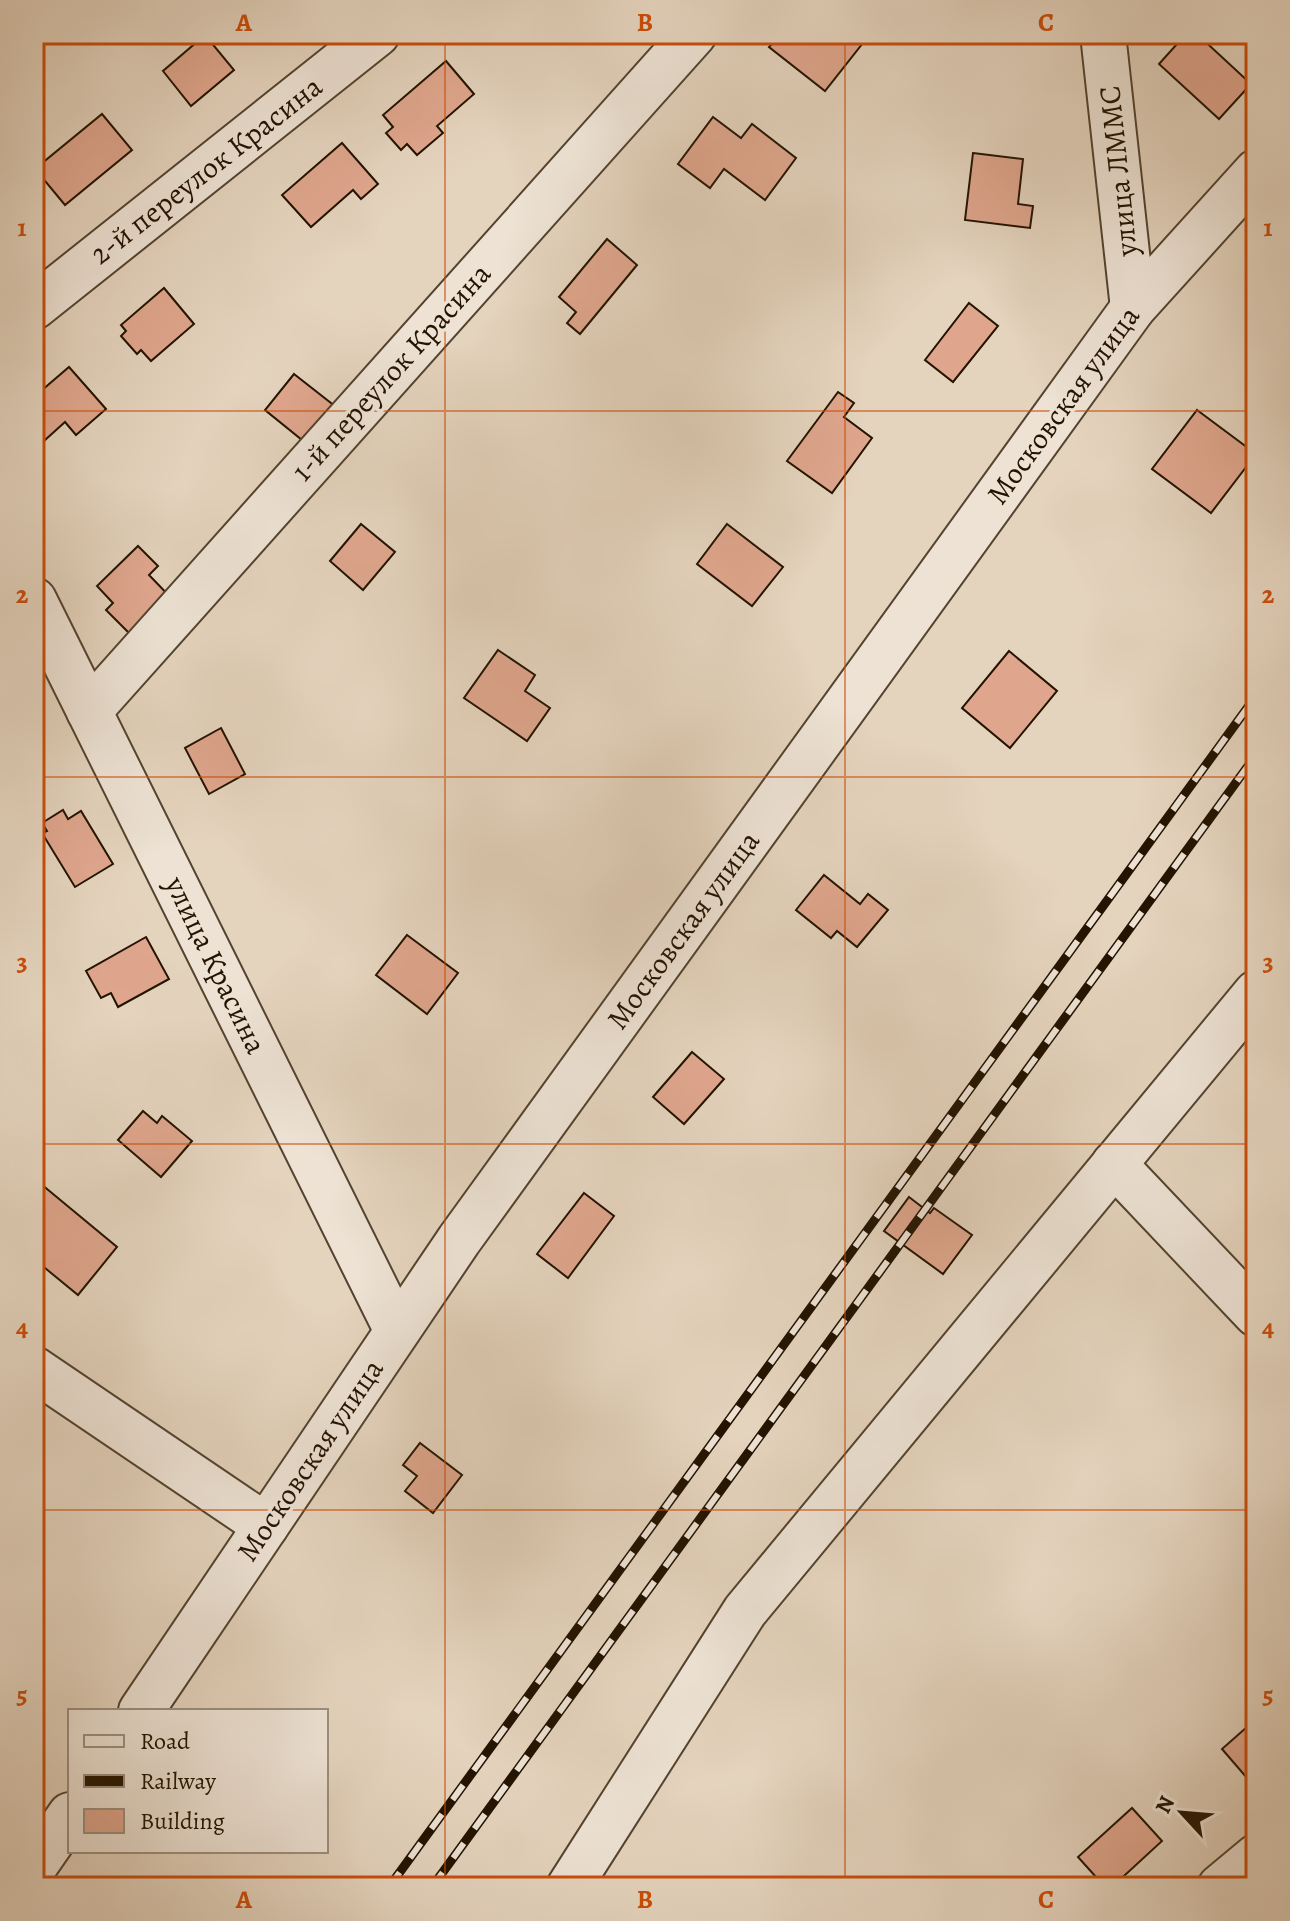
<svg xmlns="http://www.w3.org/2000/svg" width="1290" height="1921" font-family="Alegreya,serif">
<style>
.building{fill:#dfa68d;stroke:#231300;stroke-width:2}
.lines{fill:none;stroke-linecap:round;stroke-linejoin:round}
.minor-casing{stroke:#53432f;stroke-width:48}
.minor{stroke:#ede2d4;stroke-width:44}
.rail-casing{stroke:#231300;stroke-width:9}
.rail{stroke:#ede2d4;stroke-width:6;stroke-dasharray:18;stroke-linecap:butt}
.grid{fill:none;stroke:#ca4e0a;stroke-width:2;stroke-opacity:0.55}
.labels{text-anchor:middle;stroke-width:7;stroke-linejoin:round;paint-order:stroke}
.street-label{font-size:30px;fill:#231300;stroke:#ede2d4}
.neatline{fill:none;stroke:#ca4e0a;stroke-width:3}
.grid-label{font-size:26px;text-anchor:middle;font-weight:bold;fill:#ca4e0a}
</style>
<rect width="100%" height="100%" fill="#e4d3bd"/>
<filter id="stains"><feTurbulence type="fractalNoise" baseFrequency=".0025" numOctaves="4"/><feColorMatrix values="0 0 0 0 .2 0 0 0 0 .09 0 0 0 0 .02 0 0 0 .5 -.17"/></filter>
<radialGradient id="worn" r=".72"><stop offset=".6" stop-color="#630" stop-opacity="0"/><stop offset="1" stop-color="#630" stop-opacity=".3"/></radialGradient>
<!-- building -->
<g class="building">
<polygon points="780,34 870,34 825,91 769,47"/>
<polygon points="1186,34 1197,34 1251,84 1219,119 1159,64"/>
<polygon points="205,35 234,70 191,106 163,71"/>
<polygon points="446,61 474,94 437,126 443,133 417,155 407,144 401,150 386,133 393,127 383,115"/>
<polygon points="102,114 132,150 65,205 35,169"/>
<polygon points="713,117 741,138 752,124 796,158 765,200 724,169 710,188 678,164"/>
<polygon points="342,143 378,184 361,199 353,190 311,227 282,195"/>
<polygon points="973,153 1023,159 1018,204 1033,206 1030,228 965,220"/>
<polygon points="607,239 637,265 580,334 567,323 576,312 559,297"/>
<polygon points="164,288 194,324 151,361 141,350 137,354 121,336 126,331 121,325"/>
<polygon points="969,303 998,326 953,382 925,360"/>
<polygon points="69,367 106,409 76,435 65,422 34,450 34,397"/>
<polygon points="294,374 336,407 307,444 265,410"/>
<polygon points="838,392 854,403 844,417 872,438 832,493 787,461"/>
<polygon points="1197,410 1256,454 1211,513 1152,469"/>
<polygon points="361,524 395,552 363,590 330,561"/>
<polygon points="727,524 783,567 752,606 697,564"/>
<polygon points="138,546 158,566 149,575 176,603 137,641 106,610 113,603 97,586"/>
<polygon points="498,650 535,675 525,691 550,708 527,741 464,698"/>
<polygon points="1009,651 1057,691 1010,748 962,708"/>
<polygon points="221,728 245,774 209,794 185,748"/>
<polygon points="63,810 68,819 81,811 113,864 75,887 42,833 47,831 42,823"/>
<polygon points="824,875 860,904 868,894 888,910 857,947 837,931 831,938 796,910"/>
<polygon points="407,935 458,973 427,1014 376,975"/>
<polygon points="146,937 169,979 118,1007 111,993 101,998 86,971"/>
<polygon points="692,1052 724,1079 684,1124 653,1097"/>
<polygon points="143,1111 157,1123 162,1116 192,1141 161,1177 118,1140"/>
<polygon points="41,1184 117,1247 78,1295 34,1259 34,1193"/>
<polygon points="584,1193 614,1216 568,1278 537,1254"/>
<polygon points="909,1197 930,1213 934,1208 972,1235 943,1274 884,1231"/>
<polygon points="420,1443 462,1475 433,1513 405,1491 417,1476 403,1465"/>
<polygon points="1256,1719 1256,1769 1247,1778 1222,1749"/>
<polygon points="1132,1808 1162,1841 1112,1887 1105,1887 1078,1857"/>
</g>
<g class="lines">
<!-- minor casing -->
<g class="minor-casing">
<g id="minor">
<polyline points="1103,34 1133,308"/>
<polyline points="34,307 377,34"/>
<polyline points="34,600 397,1331"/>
<polyline points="89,711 694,34"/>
<polyline points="1114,1164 1256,1314"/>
<polyline points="34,1369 266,1526"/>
<polyline points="141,1711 459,1240 1133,308 1256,172"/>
<polyline points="34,1867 70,1815"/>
<polyline points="569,1887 745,1611 1256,993"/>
<polyline points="1220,1887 1256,1857"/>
</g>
</g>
<!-- minor -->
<use href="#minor" class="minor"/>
<!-- rail casing -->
<g class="rail-casing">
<g id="rail">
<polyline points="389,1887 1256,696"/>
<polyline points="432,1887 1256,755"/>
</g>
</g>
<!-- rail -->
<use href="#rail" class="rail"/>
</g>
<!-- grid -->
<path class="grid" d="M445,34V1887M845,34V1887M34,411H1256M34,777H1256M34,1144H1256M34,1510H1256"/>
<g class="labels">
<!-- street labels -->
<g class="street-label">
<text transform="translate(206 170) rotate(-38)" y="10">2-й переулок Красина</text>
<text transform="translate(1118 171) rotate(-96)" y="10">улица ЛММС</text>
<text transform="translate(391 372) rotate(-48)" y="10">1-й переулок Красина</text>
<text transform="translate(1063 405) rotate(-54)" y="10">Московская улица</text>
<text transform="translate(683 930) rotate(-54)" y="10">Московская улица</text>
<text transform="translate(216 965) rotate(64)" y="10">улица Красина</text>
<text transform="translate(310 1460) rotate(-56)" y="10">Московская улица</text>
</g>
</g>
<!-- margin -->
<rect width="1290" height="1921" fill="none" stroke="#e4d3bd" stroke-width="88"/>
<!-- legend -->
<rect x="68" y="1709" width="260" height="144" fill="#ede2d4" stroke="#9c8f7f" stroke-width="2"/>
<rect x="84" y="1735" width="40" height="12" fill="#ede2d4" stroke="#9c8f7f" stroke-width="2"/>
<text x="140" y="1749" font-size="24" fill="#231300">Road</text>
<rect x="84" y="1775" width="40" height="12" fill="#231300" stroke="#9c8f7f" stroke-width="2"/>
<text x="140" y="1789" font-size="24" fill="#231300">Railway</text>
<rect x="84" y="1809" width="40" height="24" fill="#dfa68d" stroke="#9c8f7f" stroke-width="2"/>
<text x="140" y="1829" font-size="24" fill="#231300">Building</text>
<!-- north arrow -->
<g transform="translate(1182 1813) rotate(296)" stroke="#ede2d4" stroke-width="6" paint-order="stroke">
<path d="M0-6L14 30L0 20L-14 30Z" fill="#231300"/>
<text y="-12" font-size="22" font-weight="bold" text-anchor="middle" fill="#231300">N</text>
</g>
<rect x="44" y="44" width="1202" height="1833" class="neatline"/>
<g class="grid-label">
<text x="244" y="31">A</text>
<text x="645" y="31">B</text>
<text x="1046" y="31">C</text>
<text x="22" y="236">1</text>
<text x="1268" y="236">1</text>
<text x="22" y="603">2</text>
<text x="1268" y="603">2</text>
<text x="22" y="970">3</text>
<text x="1268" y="970">3</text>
<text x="22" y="1336">4</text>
<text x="1268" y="1336">4</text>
<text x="22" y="1703">5</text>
<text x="1268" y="1703">5</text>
<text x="244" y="1908">A</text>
<text x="645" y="1908">B</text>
<text x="1046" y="1908">C</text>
</g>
<rect width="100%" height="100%" filter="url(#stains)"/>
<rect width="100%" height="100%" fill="url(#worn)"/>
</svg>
